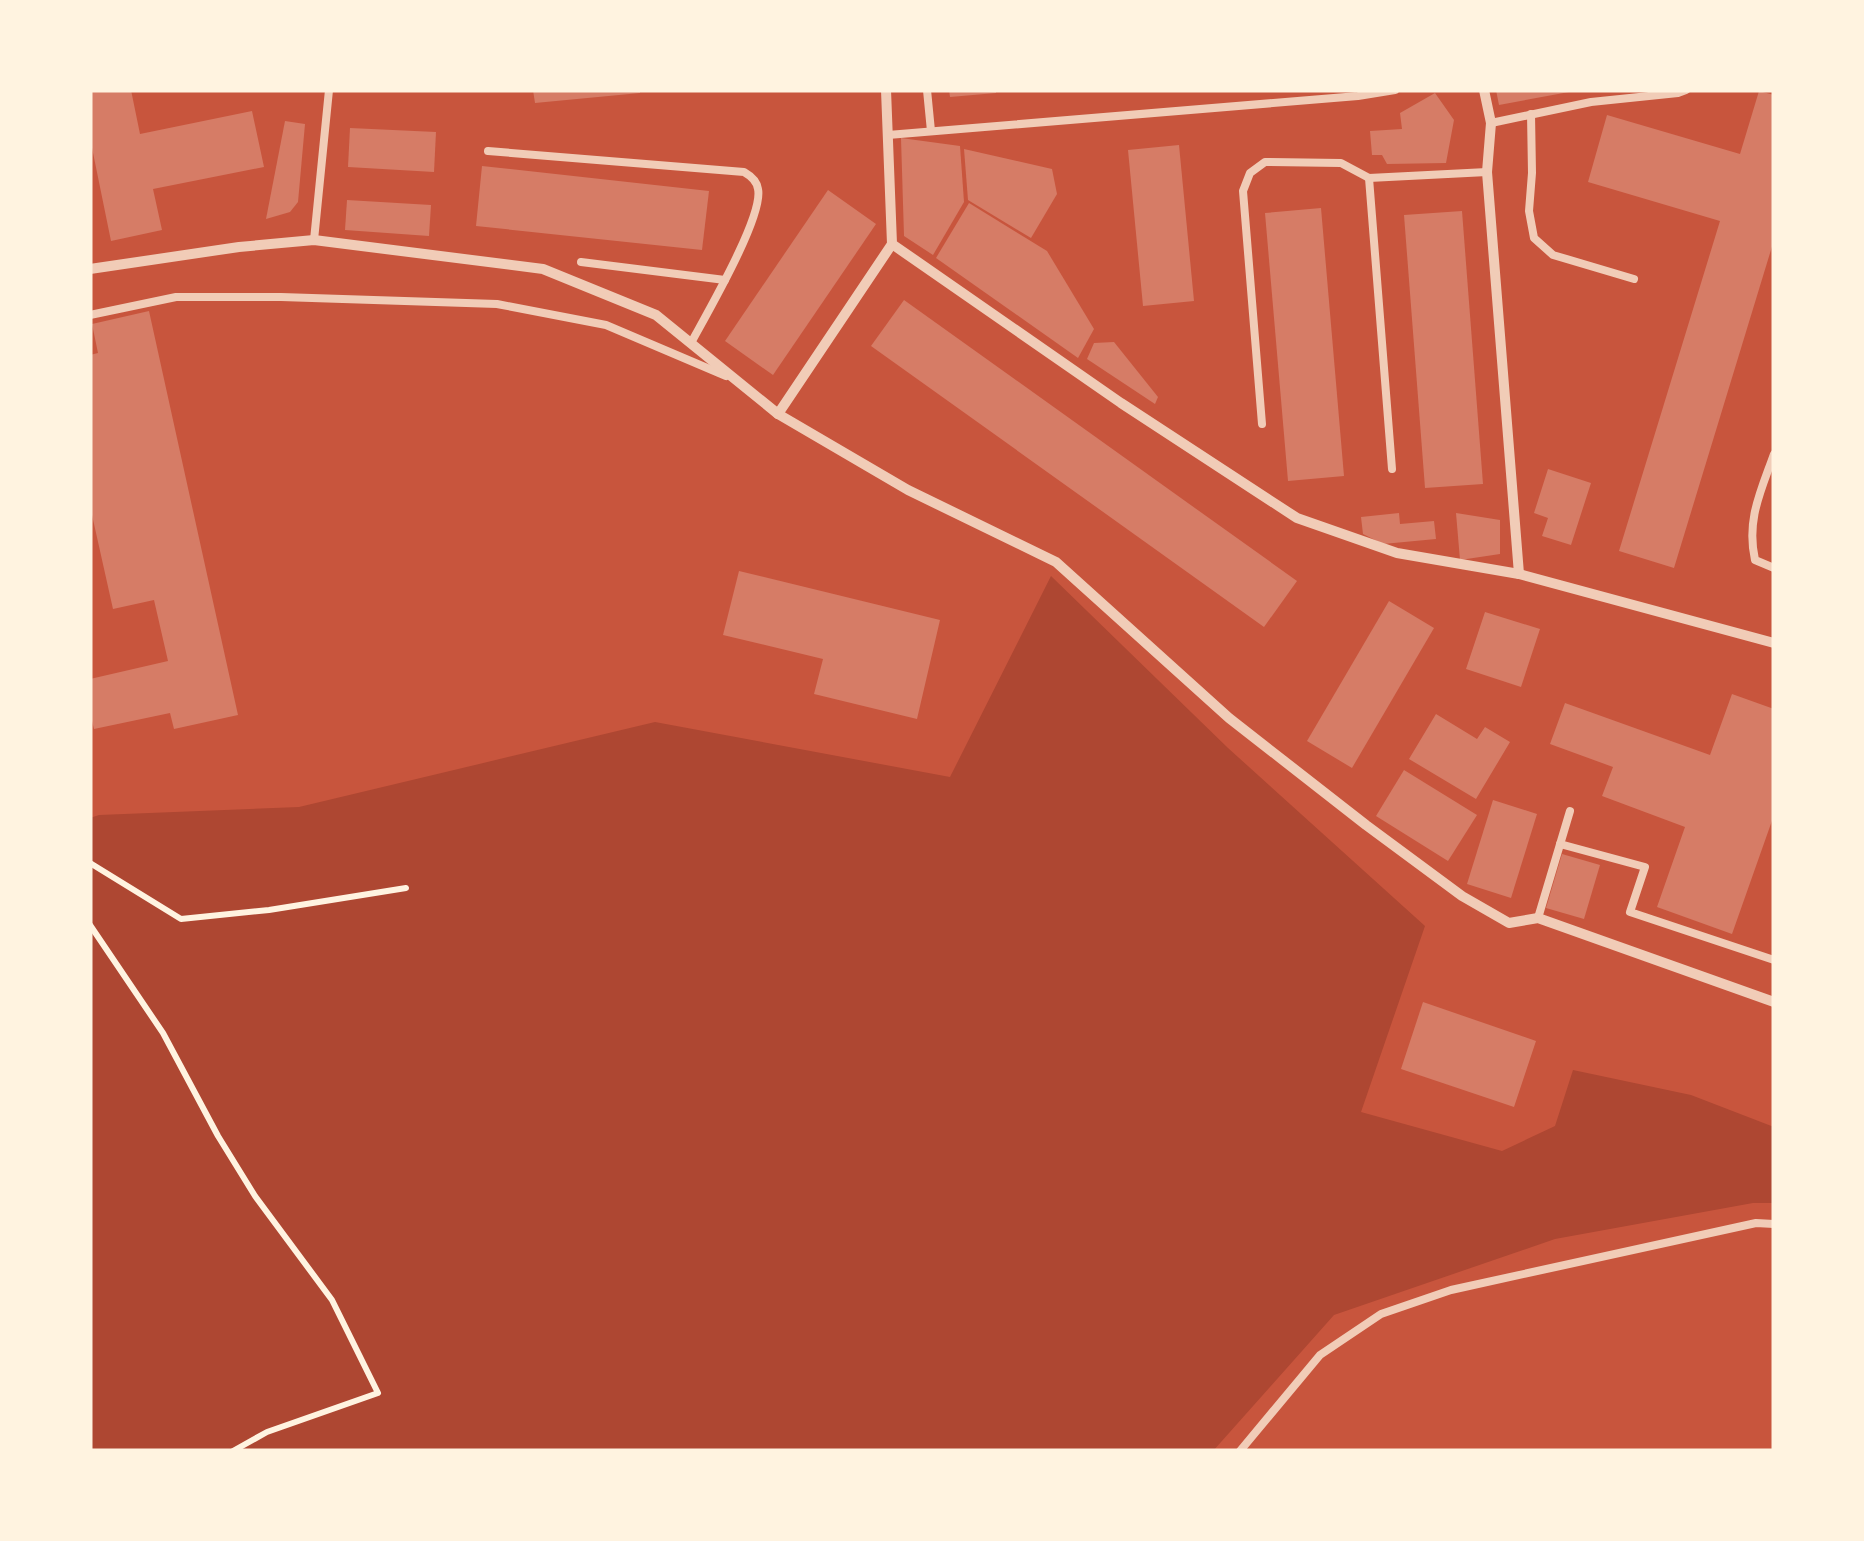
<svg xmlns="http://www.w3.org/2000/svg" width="1864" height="1541" font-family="'Titillium Web',sans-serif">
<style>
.green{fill:#ae4732}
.building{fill:#d67c66}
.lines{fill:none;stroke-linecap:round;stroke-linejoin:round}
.path{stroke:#fff3e0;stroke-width:6}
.service{stroke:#f1ccb7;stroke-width:8}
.minor{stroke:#f1ccb7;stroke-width:10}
</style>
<rect width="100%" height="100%" fill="#c8553d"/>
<!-- green -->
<polygon class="green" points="1051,576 1228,748 1425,926 1361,1112 1502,1151 1555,1126 1573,1070 1691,1095 1774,1127 1774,1203 1753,1203 1555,1239 1334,1315 1213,1451 90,1451 90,818 99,815 299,807 655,722 950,777"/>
<!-- building -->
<g class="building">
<polygon points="90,90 131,90 140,134 252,111 264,167 153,189 162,230 111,241 90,138"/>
<polygon points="533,90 640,90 640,93 535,103"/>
<polygon points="949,90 996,90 996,93 950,97"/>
<polygon points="1496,90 1569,90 1569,92 1499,105"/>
<polygon points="1759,91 1774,95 1774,240 1674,568 1619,551 1720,221 1588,182 1607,115 1740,154"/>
<polygon points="1435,93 1454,120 1446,163 1387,164 1382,155 1372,155 1370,131 1402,129 1400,113"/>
<polygon points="285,121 305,124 298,202 290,212 266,219"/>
<polygon points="350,128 436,132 434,172 348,167"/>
<polygon points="901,138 960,146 964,202 933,255 904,236"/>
<polygon points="1179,145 1194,301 1143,306 1128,150"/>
<polygon points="964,149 1052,169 1057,194 1031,238 968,200"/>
<polygon points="482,166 709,191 702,250 476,226"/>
<polygon points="828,190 876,224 773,375 725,341"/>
<polygon points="347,200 431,205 429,236 345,230"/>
<polygon points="969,203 1047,251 1094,329 1078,358 936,258"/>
<polygon points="1321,208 1344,476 1288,481 1265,213"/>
<polygon points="1462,211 1483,484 1425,488 1404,215"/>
<polygon points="904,300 1297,581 1264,627 871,346"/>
<polygon points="149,311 238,715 174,729 170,713 94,729 90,713 90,679 168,661 154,600 113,609 90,506 90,355 98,353 92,324"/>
<polygon points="1114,342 1158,397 1155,404 1087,359 1094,343"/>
<polygon points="1548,469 1591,483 1571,545 1542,536 1548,518 1534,513"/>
<polygon points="1399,513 1400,524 1434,521 1436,539 1383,544 1363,534 1361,517"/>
<polygon points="1456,513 1500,520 1500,554 1460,560"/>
<polygon points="739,571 940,620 917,719 814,694 823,659 723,635"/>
<polygon points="1389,601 1434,628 1352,768 1307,741"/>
<polygon points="1485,612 1540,629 1521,687 1466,669"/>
<polygon points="1732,694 1774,709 1774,815 1732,934 1657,907 1685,827 1602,796 1613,767 1550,744 1565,703 1710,755"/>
<polygon points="1436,714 1477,739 1485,727 1510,742 1476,799 1409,759"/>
<polygon points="1404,770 1477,815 1448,861 1376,816"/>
<polygon points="1493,800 1537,814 1511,898 1467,884"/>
<polygon points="1562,854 1600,865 1584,919 1546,908"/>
<polygon points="1423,1002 1536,1041 1514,1107 1401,1069"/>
</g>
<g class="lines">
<!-- path -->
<g class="path">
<polyline points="90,863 181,919 269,910 406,888"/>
<polyline points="90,925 163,1033 218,1136 255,1196 332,1300 378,1393 267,1432 233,1451"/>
</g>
<!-- service -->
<g class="service">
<polyline points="927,90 931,131"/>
<polyline points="1531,114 1532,173 1529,211 1534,238 1553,255 1634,279"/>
<polyline points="1491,123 1591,102 1678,93 1686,90"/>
<polyline points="888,135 1358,96 1395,90"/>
<path d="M488,151L744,172C751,176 757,181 758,189C764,216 706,315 691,343"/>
<polyline points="1369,178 1392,469"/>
<polyline points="314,240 329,90"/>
<polyline points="581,262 725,280"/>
<polyline points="90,315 176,297 281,297 497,304 606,325 726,376"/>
<polyline points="1262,424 1243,191 1250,173 1265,162 1341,163 1369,178 1487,172"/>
<path d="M1774,454C1761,491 1746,520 1755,560L1774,568"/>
<polyline points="1560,844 1645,867 1630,912 1774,960"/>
<polyline points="1538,918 1570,811"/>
<polyline points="1240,1451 1320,1355 1381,1314 1451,1290 1756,1223 1774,1224"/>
</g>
<!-- minor -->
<g class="minor">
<polyline points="886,90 892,244 1121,403 1297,518 1397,553 1519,574 1774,643"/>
<polyline points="1484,90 1491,123 1487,172 1519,574"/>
<polyline points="90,269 239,247 314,240 543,269 656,315 778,414 908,490 1056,562 1229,718 1366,825 1462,896 1509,923 1538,918 1774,1002"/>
<polyline points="778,414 892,244"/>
</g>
</g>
<!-- border -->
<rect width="1864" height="1541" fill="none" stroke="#fff3e0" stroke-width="185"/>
</svg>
